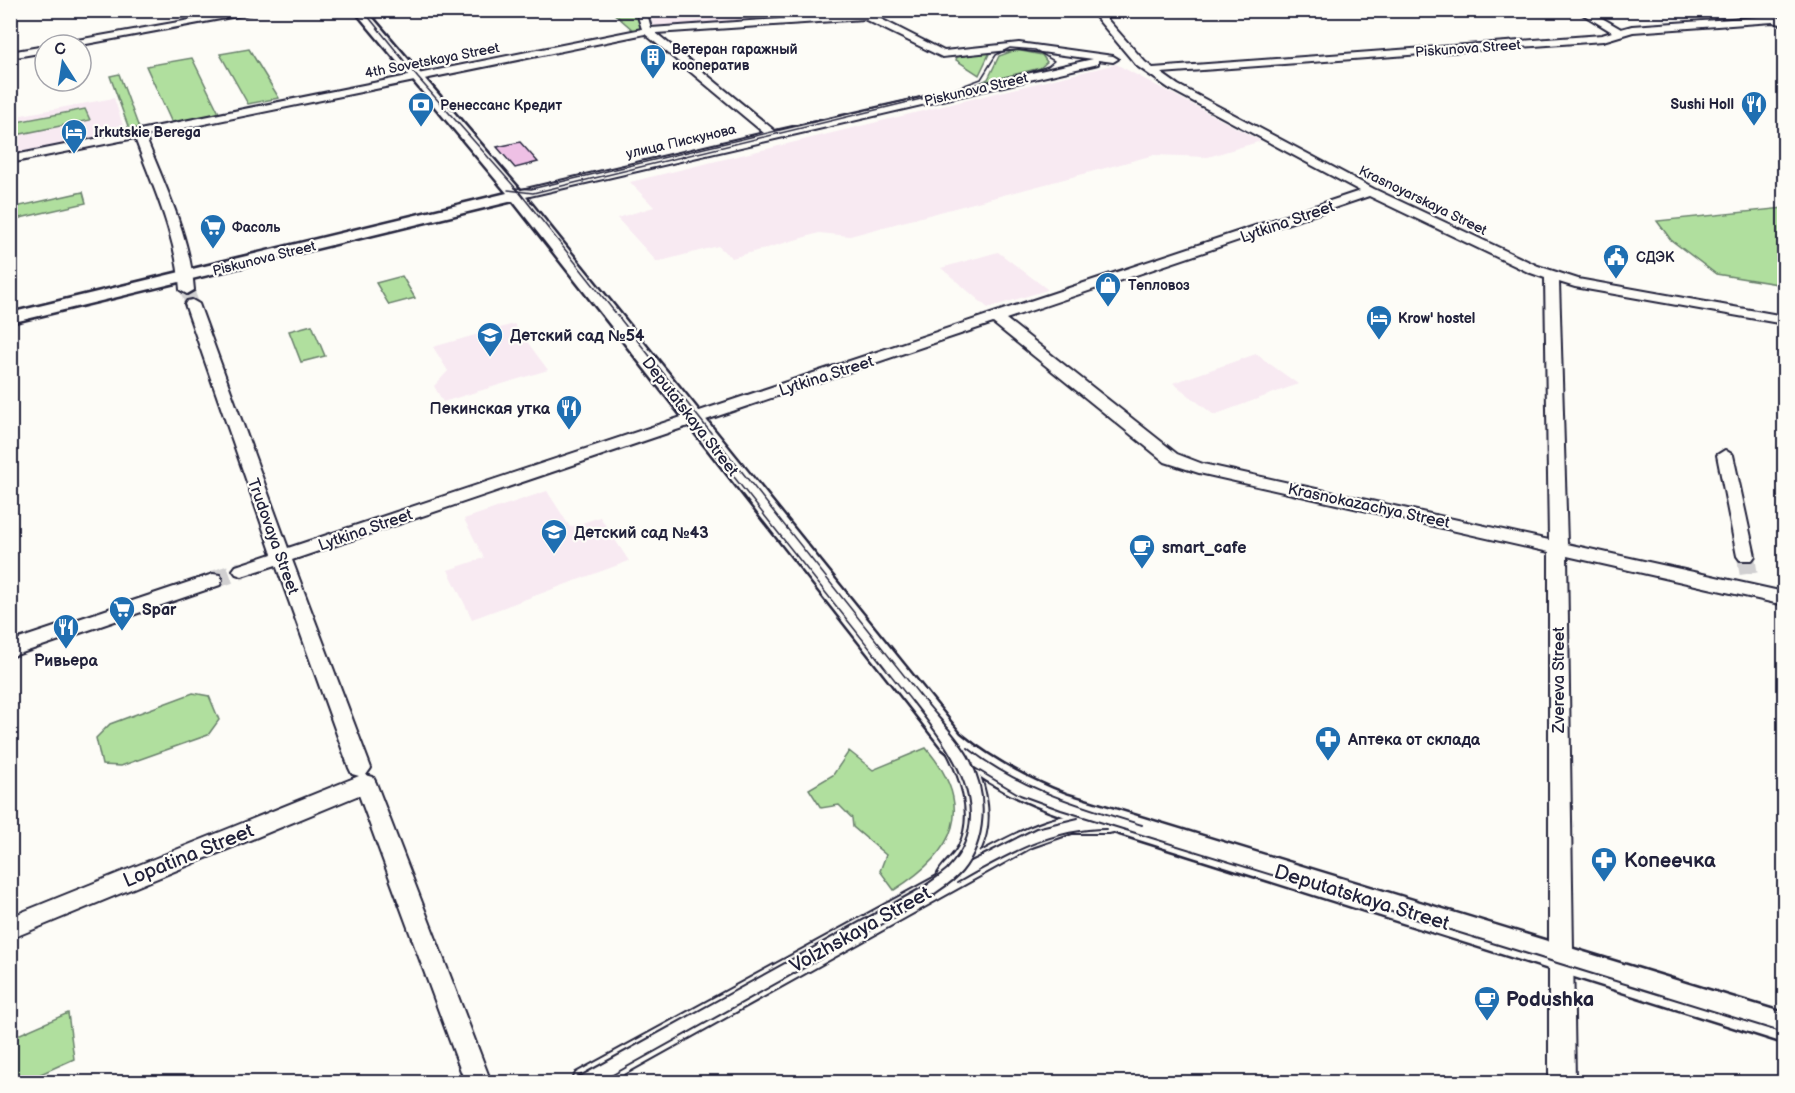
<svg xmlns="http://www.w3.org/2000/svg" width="1795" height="1093" font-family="'Balsamiq Sans',sans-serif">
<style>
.built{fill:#f8eaf2}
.green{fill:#b0df9e;stroke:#69806c;stroke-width:1.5}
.building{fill:#eec0e5;stroke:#22223b;stroke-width:1.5}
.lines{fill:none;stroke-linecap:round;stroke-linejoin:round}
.minor-tunnel-far1{stroke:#d1d0d1;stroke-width:14;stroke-dasharray:14 7;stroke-linecap:butt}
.minor-tunnel{stroke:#d1d0d1;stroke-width:18;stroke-dasharray:18 9;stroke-linecap:butt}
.minor-casing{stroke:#22223b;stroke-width:4}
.major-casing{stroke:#22223b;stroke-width:5}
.minor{fill:#fdfcf7;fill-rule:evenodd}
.major{fill:#fdfcf7;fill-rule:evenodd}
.tram-far1{stroke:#22223b;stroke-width:1.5}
.tram{stroke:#22223b;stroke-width:2}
.labels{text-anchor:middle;stroke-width:4.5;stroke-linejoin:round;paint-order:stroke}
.far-street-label{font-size:14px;fill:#22223b;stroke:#fdfcf7}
.far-poi-label{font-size:14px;font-weight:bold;fill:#22223b;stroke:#fdfcf7;text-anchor:start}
.street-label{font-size:16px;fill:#22223b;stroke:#fdfcf7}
.poi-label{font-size:16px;font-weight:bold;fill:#22223b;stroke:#fdfcf7;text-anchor:start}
.near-street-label{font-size:20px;fill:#22223b;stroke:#fdfcf7}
.near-poi-label{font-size:20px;font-weight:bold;fill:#22223b;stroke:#fdfcf7;text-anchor:start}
</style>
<rect width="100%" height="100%" fill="#fdfcf7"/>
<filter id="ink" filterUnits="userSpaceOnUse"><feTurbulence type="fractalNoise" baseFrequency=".0167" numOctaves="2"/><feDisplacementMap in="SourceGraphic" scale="12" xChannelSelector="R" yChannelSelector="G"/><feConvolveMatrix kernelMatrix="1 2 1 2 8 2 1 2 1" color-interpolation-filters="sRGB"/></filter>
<g filter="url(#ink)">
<!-- built -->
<g class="built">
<polygon points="860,11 861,12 654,27 649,11"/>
<polygon points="1116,64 1261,141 1208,157 1154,155 850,236 819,233 732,258 718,246 657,262 617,218 654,207 630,182"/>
<polygon points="114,98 125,131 11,154 11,117"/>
<polygon points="998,252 1047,289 1047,290 988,308 941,268"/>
<polygon points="514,324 548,370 443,402 434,386 448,371 433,347"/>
<polygon points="1256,354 1298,384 1214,415 1173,383"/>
<polygon points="547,491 570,527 600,517 629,561 472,619 448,570 484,558 464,519"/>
</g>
<!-- green -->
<g class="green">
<polygon points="611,11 636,11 642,29 633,30"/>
<polygon points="249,49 279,98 248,104 220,54"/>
<polygon points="1016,50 1042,55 1047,62 1040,68 980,83 988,79 999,56"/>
<polygon points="990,52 979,75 956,60 957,57"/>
<polygon points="192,58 219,113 172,123 146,66"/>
<polygon points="119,74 139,128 129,129 110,76"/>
<polygon points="85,109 90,120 11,136 11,123"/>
<polygon points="83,192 86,203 11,220 11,208"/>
<polygon points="1784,208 1784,285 1716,274 1671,240 1657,221"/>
<polygon points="402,276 415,298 389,305 376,283"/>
<polygon points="312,325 325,356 301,362 289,331"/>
<polygon points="193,693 209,696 219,720 208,735 121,766 102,765 96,738 110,724"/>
<path d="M926,748C977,808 955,852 894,890L880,871L886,855L853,827L852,818L839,805L821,808L809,789L833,775L849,751L873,770Z"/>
<polygon points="68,1013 74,1059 23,1082 11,1082 11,1038"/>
</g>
<!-- building -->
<polygon class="building" points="520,142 538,162 515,168 497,147"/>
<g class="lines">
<!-- minor-tunnel-far1 -->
<polyline class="minor-tunnel-far1" points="187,290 192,304"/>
<!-- minor-tunnel -->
<g class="minor-tunnel">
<polyline points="1746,556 1749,577"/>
<polyline points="213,580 242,570"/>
</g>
<!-- minor casing -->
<g class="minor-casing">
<g id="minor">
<polygon points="246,10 269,10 81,45 61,45 66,42"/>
<path d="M636,10H646L651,28L864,13L875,16L944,51L1019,43L1113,56L1118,59L1113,62L1098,60V64L1094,65L517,199L513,198L511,195L513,192L764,133L645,34L145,136C165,186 190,236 194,290L187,294L180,290C177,237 153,187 135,138L10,163V156L642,29ZM864,19L942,57L1019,49L1093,59L775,131L656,33Z"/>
<path d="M1090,10H1099L1145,62L1153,68L1602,35L1612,32L1576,10H1588L1621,29L1632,26L1773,16L1784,19V25L1773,22L1633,32L1603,41L1161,73L1178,85L1374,189L1538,266L1578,279L1784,316V324L1575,287L1559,282L1567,544L1784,592V605L1567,556L1575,1082H1549V552L1199,473L1165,462L993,323L292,560L371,768L366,775L373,777L376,783L491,1082H465L359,795L10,939V917L359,776L352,774L349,768L276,565L242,576L236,574L233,570L236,566L272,554L185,304L187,301L192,300L199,304L288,548L1360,191L1170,89L1137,66ZM1369,196L1528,272L1545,278L1549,540L1203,464L1177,454L1006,319Z"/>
<polygon points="45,46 45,52 10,58 10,52"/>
<polygon points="1725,450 1733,455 1755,556 1752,560 1740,560 1737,556 1717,455"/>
<polygon points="213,574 220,575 222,580 220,585 10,657 10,642"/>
<path d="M955,738L963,740C983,775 998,815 979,853C1017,832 1072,802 1117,817L1120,824L1117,831L1109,833H1072L1032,847L610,1082H572L576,1073L937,876C941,865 953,858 959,846C975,813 960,776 944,746L947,740Z"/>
</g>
</g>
<!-- major casing -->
<g class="major-casing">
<path id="major" d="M354,10H366L522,192L960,734C993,761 1029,780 1068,795L1784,1013V1043L1063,816C1018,801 978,779 942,748L513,201L10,323V313L507,193Z"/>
</g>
<!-- minor -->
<use href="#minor" class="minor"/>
<!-- major -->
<use href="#major" class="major"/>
<!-- tram-far1 -->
<g class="tram-far1">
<polyline points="363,10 418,78 520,193 926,703"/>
<polyline points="508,190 533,193 1024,74 1048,66 1054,61 1035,50 1010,48 996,55 981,79 954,89 531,189 515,188"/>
<polyline points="700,434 913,703"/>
</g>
<!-- tram -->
<g class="tram">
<path d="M912,701C948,747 1001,813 947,869C939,876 930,882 921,888"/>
<path d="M925,701C939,719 960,739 970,759C989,794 987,842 962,872C953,883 940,890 929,898"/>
<path d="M968,748C1019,789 1080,806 1142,825"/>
<polyline points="973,767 1020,795 1061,810 1784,1033"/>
<polyline points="971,861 1036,828 1078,818"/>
<path d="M957,883C1005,856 1050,829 1106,829"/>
<polyline points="569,1082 928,884"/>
<polyline points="600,1082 935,895"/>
</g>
</g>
</g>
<!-- icons -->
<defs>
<g id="building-pin" transform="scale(1.35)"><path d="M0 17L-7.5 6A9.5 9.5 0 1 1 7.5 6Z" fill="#1f6fb2" stroke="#fdfcf7"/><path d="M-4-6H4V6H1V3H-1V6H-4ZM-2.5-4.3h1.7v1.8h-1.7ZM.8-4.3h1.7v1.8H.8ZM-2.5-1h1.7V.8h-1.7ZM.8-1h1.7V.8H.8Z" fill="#fff"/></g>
<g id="restaurant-pin" transform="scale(1.35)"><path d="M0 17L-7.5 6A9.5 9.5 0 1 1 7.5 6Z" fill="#1f6fb2" stroke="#fdfcf7"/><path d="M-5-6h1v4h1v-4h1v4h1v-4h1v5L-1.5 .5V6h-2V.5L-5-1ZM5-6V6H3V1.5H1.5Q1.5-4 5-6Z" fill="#fff"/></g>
<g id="bank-pin" transform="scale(1.35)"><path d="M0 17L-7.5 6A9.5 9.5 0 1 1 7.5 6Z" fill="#1f6fb2" stroke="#fdfcf7"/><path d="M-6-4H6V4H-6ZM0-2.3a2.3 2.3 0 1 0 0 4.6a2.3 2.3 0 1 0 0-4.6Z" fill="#fff"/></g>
<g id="hotel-pin" transform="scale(1.35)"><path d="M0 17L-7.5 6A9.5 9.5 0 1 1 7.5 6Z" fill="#1f6fb2" stroke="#fdfcf7"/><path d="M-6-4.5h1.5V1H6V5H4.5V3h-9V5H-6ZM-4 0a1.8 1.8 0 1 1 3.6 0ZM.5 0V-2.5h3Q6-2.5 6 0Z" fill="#fff"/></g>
<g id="supermarket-pin" transform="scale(1.35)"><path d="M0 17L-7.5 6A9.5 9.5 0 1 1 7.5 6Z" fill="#1f6fb2" stroke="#fdfcf7"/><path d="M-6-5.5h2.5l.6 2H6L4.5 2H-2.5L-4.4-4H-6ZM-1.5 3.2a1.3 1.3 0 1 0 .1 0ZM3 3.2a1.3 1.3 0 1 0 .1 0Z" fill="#fff"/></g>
<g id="civic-pin" transform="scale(1.35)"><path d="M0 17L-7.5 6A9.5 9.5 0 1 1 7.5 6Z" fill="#1f6fb2" stroke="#fdfcf7"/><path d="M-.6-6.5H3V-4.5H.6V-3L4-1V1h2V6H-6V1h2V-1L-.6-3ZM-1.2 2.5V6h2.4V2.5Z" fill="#fff"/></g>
<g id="shop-pin" transform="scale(1.35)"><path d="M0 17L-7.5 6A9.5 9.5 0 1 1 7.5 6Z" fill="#1f6fb2" stroke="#fdfcf7"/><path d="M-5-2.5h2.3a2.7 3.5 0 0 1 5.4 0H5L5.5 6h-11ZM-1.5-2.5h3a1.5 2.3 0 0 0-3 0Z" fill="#fff"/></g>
<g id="school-pin" transform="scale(1.35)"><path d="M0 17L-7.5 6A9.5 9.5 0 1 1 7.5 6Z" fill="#1f6fb2" stroke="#fdfcf7"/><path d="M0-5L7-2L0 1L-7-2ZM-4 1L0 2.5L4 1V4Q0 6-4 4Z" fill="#fff"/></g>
<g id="cafe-pin" transform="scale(1.35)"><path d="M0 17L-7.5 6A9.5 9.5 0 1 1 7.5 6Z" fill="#1f6fb2" stroke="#fdfcf7"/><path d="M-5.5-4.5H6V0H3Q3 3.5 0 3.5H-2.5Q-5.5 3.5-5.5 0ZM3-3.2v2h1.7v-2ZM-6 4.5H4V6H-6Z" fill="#fff"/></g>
<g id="pharmacy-pin" transform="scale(1.35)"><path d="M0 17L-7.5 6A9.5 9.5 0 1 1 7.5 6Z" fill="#1f6fb2" stroke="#fdfcf7"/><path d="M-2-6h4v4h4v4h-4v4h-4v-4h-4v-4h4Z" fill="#fff"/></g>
</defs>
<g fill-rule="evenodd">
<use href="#building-pin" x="653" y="57"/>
<use href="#restaurant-pin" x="1754" y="104"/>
<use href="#bank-pin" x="421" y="105"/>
<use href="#hotel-pin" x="74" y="132"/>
<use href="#supermarket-pin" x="213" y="227"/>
<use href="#civic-pin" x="1616" y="257"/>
<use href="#shop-pin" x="1108" y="285"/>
<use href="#hotel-pin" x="1379" y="318"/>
<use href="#school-pin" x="490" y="335"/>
<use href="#restaurant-pin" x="569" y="408"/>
<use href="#school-pin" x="554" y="532"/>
<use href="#cafe-pin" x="1142" y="547"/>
<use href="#supermarket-pin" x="122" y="609"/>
<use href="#restaurant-pin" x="66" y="627"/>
<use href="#pharmacy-pin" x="1328" y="739"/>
<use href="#pharmacy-pin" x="1604" y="860"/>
<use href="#cafe-pin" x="1487" y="999"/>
</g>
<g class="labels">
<!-- far-street labels -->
<g class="far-street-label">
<text transform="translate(1468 48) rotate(-4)" y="5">Piskunova Street</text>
<text transform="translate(432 60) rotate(-11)" y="5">4th Sovetskaya Street</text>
<text transform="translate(976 89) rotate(-13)" y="5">Piskunova Street</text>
<text transform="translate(681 141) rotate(-13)" y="5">улица Пискунова</text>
<text transform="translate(1423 200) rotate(26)" y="5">Krasnoyarskaya Street</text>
<text transform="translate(264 258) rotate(-14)" y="5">Piskunova Street</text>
</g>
<!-- far-poi labels -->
<g class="far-poi-label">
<text x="672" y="54">Ветеран гаражный<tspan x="672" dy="16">кооператив</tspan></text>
<text x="1734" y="109" text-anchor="end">Sushi Holl</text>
<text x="440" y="110">Ренессанс Кредит</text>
<text x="94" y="137">Irkutskie Berega</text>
<text x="232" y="232">Фасоль</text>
<text x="1636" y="262">СДЭК</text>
<text x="1128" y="290">Тепловоз</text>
<text x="1398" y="323">Krow' hostel</text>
</g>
<!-- street labels -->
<g class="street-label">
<text transform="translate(1287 221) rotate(-19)" y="6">Lytkina Street</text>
<text transform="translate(826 375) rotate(-18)" y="6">Lytkina Street</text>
<text transform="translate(691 416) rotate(52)" y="6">Deputatskaya Street</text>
<text transform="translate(1369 505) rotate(12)" y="6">Krasnokazachya Street</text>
<text transform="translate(365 529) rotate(-19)" y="6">Lytkina Street</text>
<text transform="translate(274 536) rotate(70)" y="6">Trudovaya Street</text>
<text transform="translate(1558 680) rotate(-90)" y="6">Zvereva Street</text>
</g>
<!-- poi labels -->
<g class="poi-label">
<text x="510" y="341">Детский сад №54</text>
<text x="550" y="414" text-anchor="end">Пекинская утка</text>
<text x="574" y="538">Детский сад №43</text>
<text x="1162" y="553">smart_cafe</text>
<text x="142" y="615">Spar</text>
<text x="66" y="666" text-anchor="middle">Ривьера</text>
<text x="1348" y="745">Аптека от склада</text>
</g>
<!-- near-street labels -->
<g class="near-street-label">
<text transform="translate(188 855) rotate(-22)" y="7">Lopatina Street</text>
<text transform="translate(1362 897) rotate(17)" y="7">Deputatskaya Street</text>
<text transform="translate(860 929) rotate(-29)" y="7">Volzhskaya Street</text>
</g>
<!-- near-poi labels -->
<g class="near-poi-label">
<text x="1624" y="867">Копеечка</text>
<text x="1506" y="1006">Podushka</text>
</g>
</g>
<!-- margin -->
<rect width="1795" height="1093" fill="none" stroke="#fdfcf7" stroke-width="36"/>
<rect x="18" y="18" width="1759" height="1057" fill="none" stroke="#22223b" stroke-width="2" filter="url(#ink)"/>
<!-- north arrow -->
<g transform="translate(63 63) rotate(348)"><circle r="28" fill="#fdfcf7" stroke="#a5a5ac" stroke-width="1.5"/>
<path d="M0-4.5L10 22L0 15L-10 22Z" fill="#1f6fb2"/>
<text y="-9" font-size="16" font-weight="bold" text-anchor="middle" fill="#22223b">С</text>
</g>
</svg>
